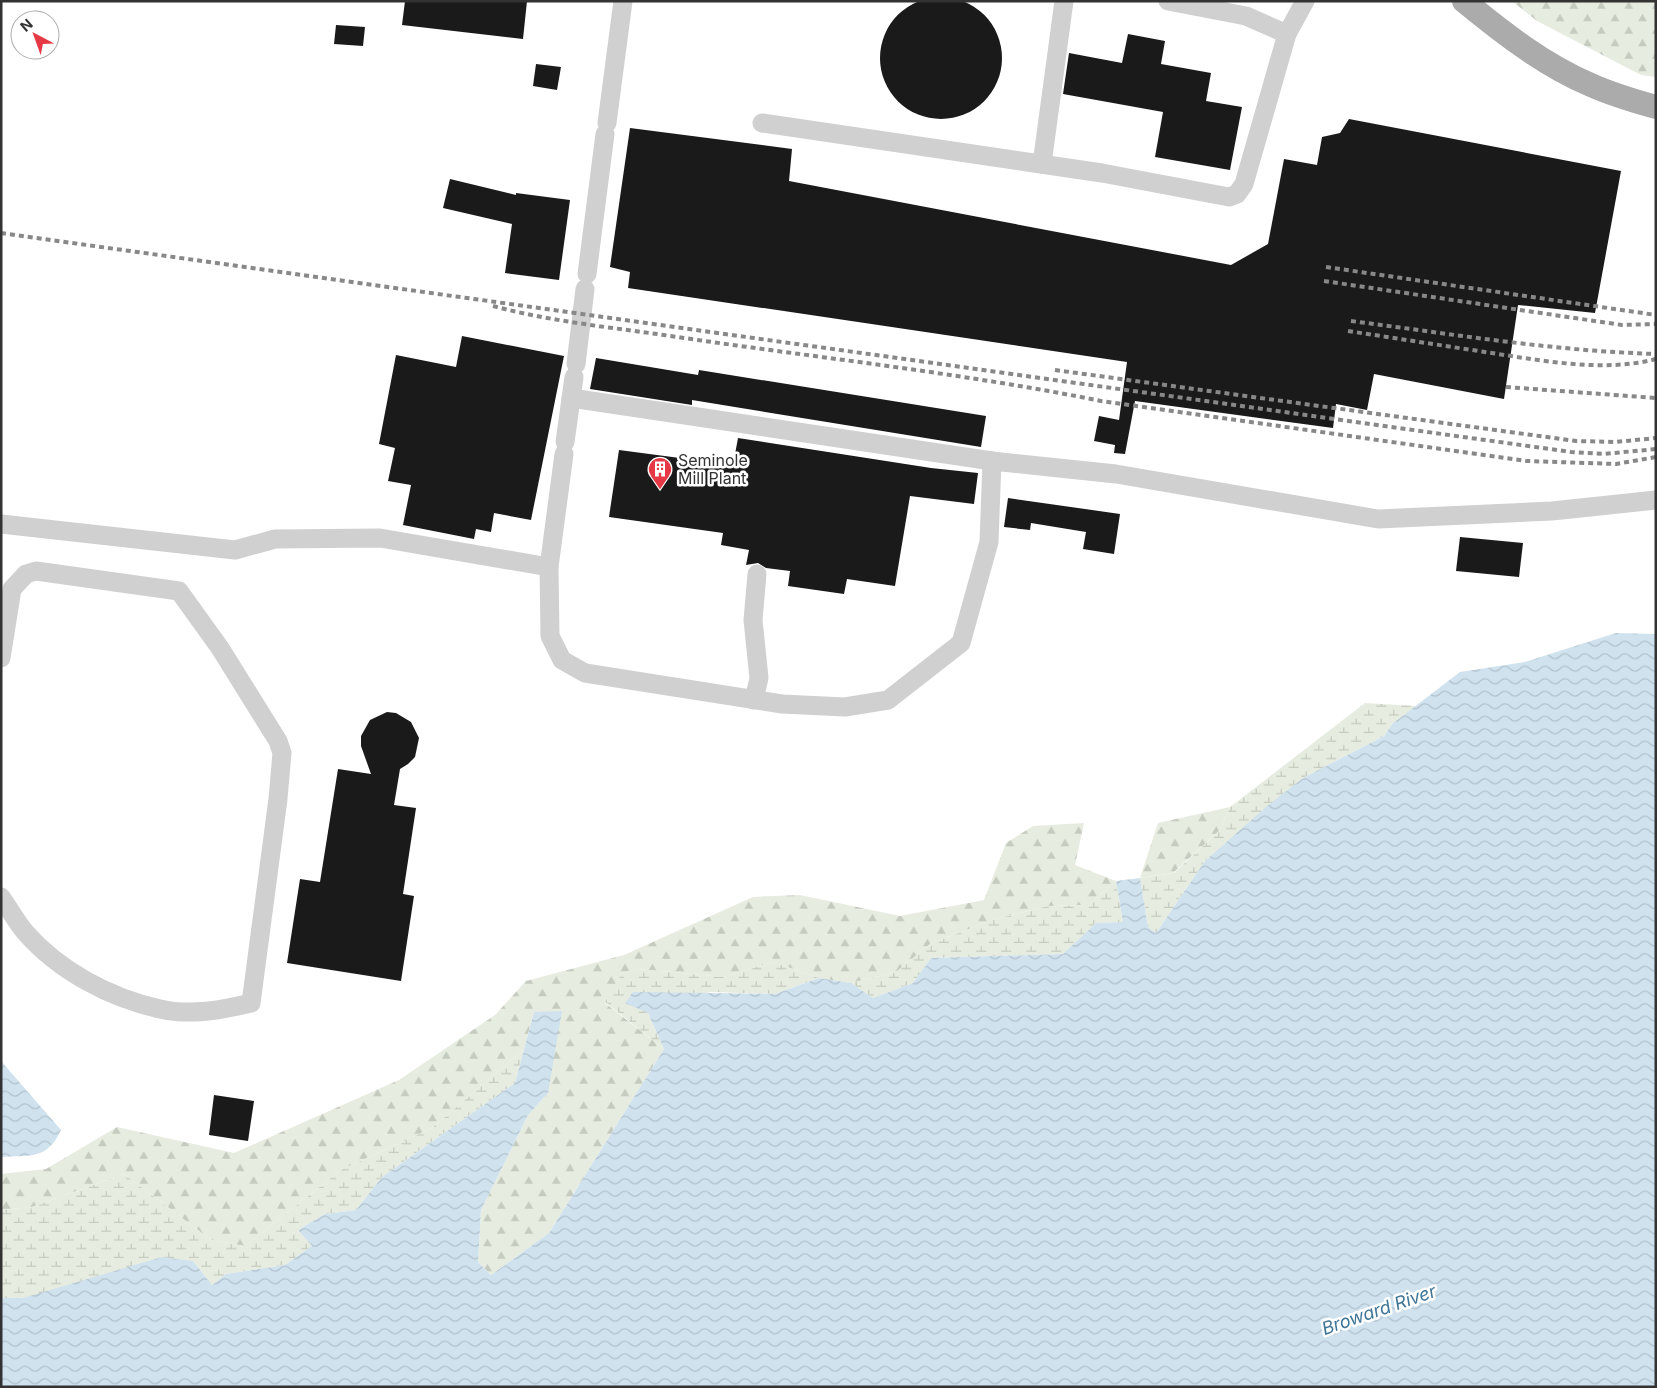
<svg xmlns="http://www.w3.org/2000/svg" width="1657" height="1388" font-family="Inter,sans-serif">
<style>
.forest{fill:url(#forest-firs)}
.wetland{fill:url(#wetland-marsh)}
.water{fill:url(#water-waves)}
.building{fill:#1a1a1a}
.lines{fill:none;stroke-linecap:round;stroke-linejoin:round}
.minor{stroke:#d0d0d0;stroke-width:19}
.major{stroke:#ababab;stroke-width:24}
.rail{stroke:#888;stroke-width:4;stroke-dasharray:5 4;stroke-linecap:butt}
.labels{text-anchor:middle;stroke-width:5;stroke-linejoin:round;paint-order:stroke}
.poi-label{font-size:16px;fill:#333;stroke:#fff;text-anchor:start}
.water-label{font-size:18px;font-style:italic;fill:#3f7597;stroke:#fff}
</style>
<defs>
<pattern id="forest-firs" width="22" height="20" patternUnits="userSpaceOnUse" patternTransform="scale(1.25)"><rect width="22" height="20" fill="#e6ecdf"/><path d="M5 1l3.5 6h-7zM16 11l3.5 6h-7z" fill="#c6cbc0"/></pattern>
<pattern id="wetland-marsh" width="20" height="14" patternUnits="userSpaceOnUse" patternTransform="scale(1.25)"><rect width="20" height="14" fill="#e6ecdf"/><path d="M1 5h8M5 5V1M11 12h8M15 12V8" fill="none" stroke="#c6cbc0"/></pattern>
<pattern id="water-waves" width="16" height="10" patternUnits="userSpaceOnUse" patternTransform="scale(1.25)"><rect width="16" height="10" fill="#cfe2ee"/><path d="M0 5q4-4 8 0t8 0" fill="none" stroke="#b2c2cd"/></pattern>
</defs>
<rect width="100%" height="100%" fill="#fff"/>
<!-- forest -->
<g class="forest">
<polygon points="1512,1 1656,1 1656,77 1641,75 1537,21"/>
<polygon points="1230,807 1220,830 1173,873 1140,878 1158,823"/>
<polygon points="1084,823 1075,865 1116,881 1088,905 1048,906 992,920 930,944 896,972 851,983 819,978 773,962 723,977 638,969 622,973 605,1003 664,1049 549,1233 491,1275 478,1262 481,1210 528,1115 548,1093 534,1012 524,1049 432,1128 341,1170 245,1246 211,1240 124,1174 32,1207 1,1210 1,1174 46,1169 117,1127 234,1153 399,1080 495,1015 526,981 624,955 753,897 800,895 900,916 984,900 1006,843 1033,826"/>
</g>
<!-- wetland -->
<g class="wetland">
<polygon points="1365,703 1416,706 1392,724 1384,736 1303,778 1205,861 1156,933 1148,927 1140,878 1174,873 1220,830 1230,807"/>
<polygon points="1116,881 1123,922 1096,923 1063,954 931,958 913,983 873,998 851,983 896,972 930,944 992,920 1048,906 1088,905"/>
<polygon points="773,962 819,978 775,994 710,992 648,1013 664,1049 605,1002 622,973 638,969 723,977"/>
<polygon points="524,1049 515,1083 382,1177 356,1210 325,1214 298,1230 312,1246 285,1265 226,1274 212,1285 193,1261 23,1298 1,1298 1,1210 32,1207 124,1174 211,1240 245,1246 341,1170 432,1128"/>
</g>
<!-- water -->
<g class="water">
<polygon points="1616,633 1656,634 1656,1387 1,1387 1,1298 23,1298 162,1257 193,1261 212,1285 226,1274 285,1265 312,1246 298,1230 325,1214 356,1210 382,1177 515,1083 534,1012 562,1011 548,1093 528,1115 481,1210 478,1262 491,1275 549,1233 664,1049 648,1013 625,1003 633,992 775,994 819,978 851,983 873,998 913,983 931,958 1063,954 1096,923 1123,922 1116,881 1140,878 1148,927 1156,933 1205,861 1266,807 1303,778 1384,736 1392,724 1460,672 1525,662"/>
<path d="M1,1061L61,1130C47,1160 31,1155 1,1157Z"/>
</g>
<!-- building -->
<g class="building">
<circle cx="941" cy="58" r="61"/>
<polygon points="405,1 527,1 523,39 402,25"/>
<polygon points="336,25 365,27 363,46 334,44"/>
<polygon points="1128,34 1165,41 1161,64 1211,73 1206,101 1242,107 1230,170 1155,157 1163,112 1063,94 1069,53 1122,63"/>
<polygon points="536,64 561,67 557,90 533,86"/>
<polygon points="1349,119 1621,171 1595,313 1518,305 1504,399 1374,374 1367,410 1336,404 1333,428 1135,401 1125,454 1114,453 1115,445 1094,441 1099,416 1119,420 1127,362 628,288 630,272 610,267 630,128 792,149 789,181 1231,265 1268,244 1284,159 1317,165 1322,137 1340,133"/>
<polygon points="450,179 516,195 516,193 570,200 559,280 505,273 512,224 443,208"/>
<polygon points="462,336 564,356 531,520 494,513 491,532 476,529 474,539 403,525 411,485 388,481 395,448 379,444 396,355 456,367"/>
<polygon points="596,358 698,375 699,370 986,416 981,447 692,400 692,405 590,389"/>
<polygon points="738,438 931,468 978,473 974,504 910,496 895,586 847,579 844,594 788,586 790,571 766,568 758,563 746,565 749,550 721,545 723,533 609,517 619,450 733,465"/>
<polygon points="1008,498 1120,514 1114,554 1083,549 1086,532 1031,523 1030,530 1004,527"/>
<polygon points="1460,537 1523,543 1519,577 1456,571"/>
<polygon points="387,712 396,713 411,722 419,738 415,757 408,764 400,769 394,805 416,808 403,894 414,896 401,981 287,963 300,879 320,882 338,769 371,774 361,746 361,736 370,720"/>
<polygon points="214,1095 254,1101 248,1141 209,1135"/>
</g>
<g class="lines">
<!-- minor -->
<g class="minor">
<polyline points="1168,1 1246,16 1287,34 1305,1"/>
<polyline points="607,123 623,1"/>
<polyline points="762,123 1102,173 1229,197 1237,194 1244,184 1287,34"/>
<polyline points="1042,164 1064,1"/>
<polyline points="587,274 605,134"/>
<polyline points="576,364 585,289"/>
<polyline points="571,398 992,461"/>
<polyline points="565,442 574,377"/>
<polyline points="1,524 235,550 275,539 380,538 549,567 564,454"/>
<polyline points="549,567 550,636 562,660 585,673 782,704 845,707 888,700 961,643 989,542 992,461 1116,474 1378,519 1552,511 1656,500"/>
<path d="M1,658L12,589L26,574L36,571L179,591L220,648L278,741L282,753L278,799L251,1003C222,1010 190,1016 160,1009C110,998 59,971 25,932C16,921 9,908 1,897"/>
<polyline points="754,700 759,678 753,620 757,574"/>
</g>
<!-- major -->
<path class="major" d="M1464,1C1503,33 1544,65 1591,85C1611,94 1634,101 1656,107"/>
<!-- rail -->
<g class="rail">
<polyline points="1,233 1571,452 1604,454 1656,449"/>
<polyline points="1326,267 1656,315"/>
<polyline points="1324,281 1622,325 1656,324"/>
<path d="M493,306C549,321 607,327 664,335C810,357 957,372 1101,401L1527,461L1616,464L1656,457"/>
<path d="M1351,321C1452,334 1554,351 1656,354"/>
<path d="M1348,331C1394,338 1439,345 1485,352C1538,360 1604,373 1656,359"/>
<polyline points="1055,370 1576,441 1615,442 1656,438"/>
<polyline points="1506,387 1656,398"/>
</g>
</g>
<!-- icons -->
<defs>
<g id="building-pin" transform="scale(1.25)"><path d="M0 17L-7.5 6A9.5 9.5 0 1 1 7.5 6Z" fill="#e63946" stroke="#fff"/><path d="M-4-6H4V6H1V3H-1V6H-4ZM-2.5-4.3h1.7v1.8h-1.7ZM.8-4.3h1.7v1.8H.8ZM-2.5-1h1.7V.8h-1.7ZM.8-1h1.7V.8H.8Z" fill="#fff"/></g>
</defs>
<g fill-rule="evenodd">
<use href="#building-pin" x="660" y="469"/>
</g>
<g class="labels">
<!-- poi labels -->
<g class="poi-label">
<text x="678" y="466">Seminole<tspan x="678" dy="18">Mill Plant</tspan></text>
</g>
<!-- water labels -->
<g class="water-label">
<text transform="translate(1379 1310) rotate(-19)" y="6">Broward River</text>
</g>
</g>
<!-- border -->
<rect width="1657" height="1388" fill="none" stroke="#333333" stroke-width="5"/>
<!-- north arrow -->
<g transform="translate(35 35) rotate(319)"><circle r="24" fill="#ffffff" stroke="#adadad"/>
<path d="M0-4L9 19L0 12L-9 19Z" fill="#e63946"/>
<text y="-8" font-size="14" font-weight="bold" text-anchor="middle" fill="#333333">N</text>
</g>
</svg>
